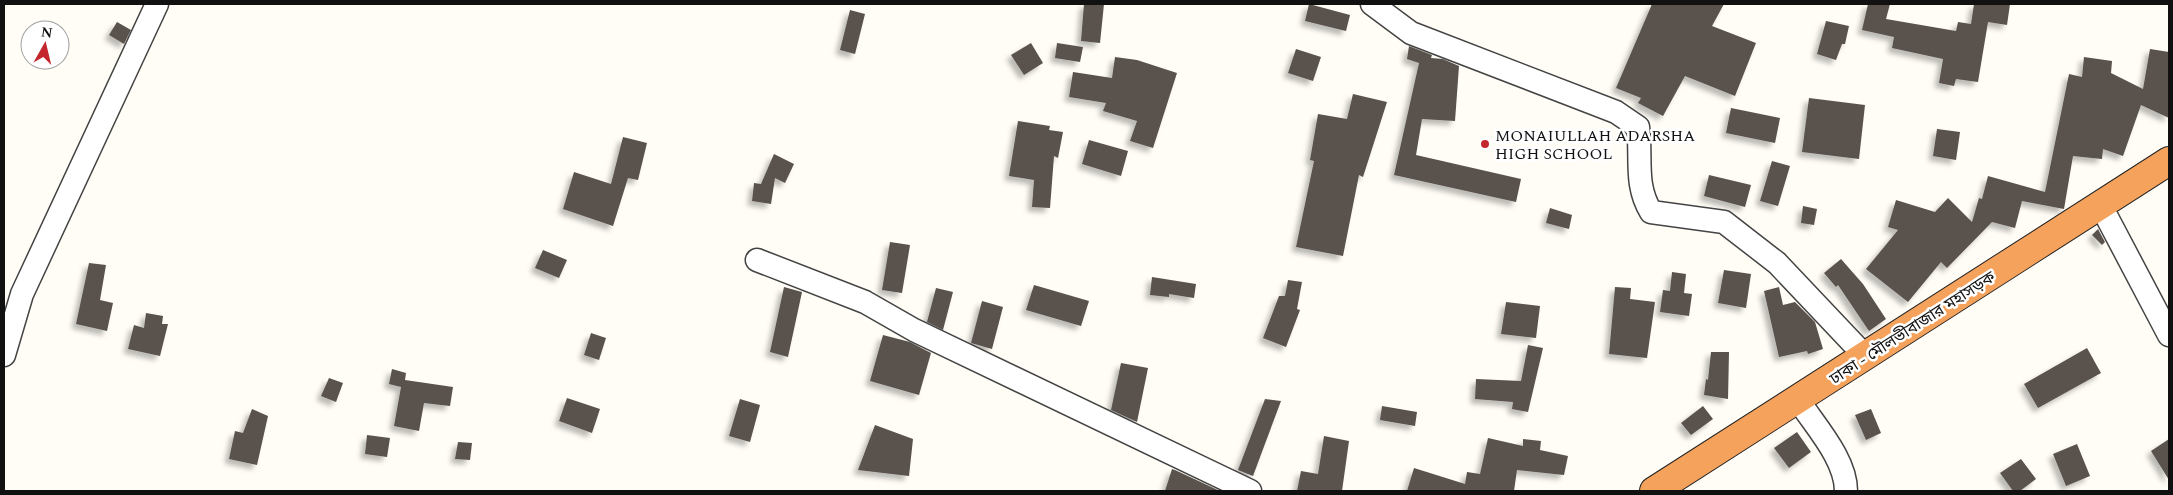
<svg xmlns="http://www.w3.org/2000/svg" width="2173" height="495" font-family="Spectral,'Noto Sans Bengali',serif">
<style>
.building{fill:#5a524d;filter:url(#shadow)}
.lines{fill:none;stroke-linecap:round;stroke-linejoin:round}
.minor-casing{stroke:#444;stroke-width:25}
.highway-casing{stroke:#222;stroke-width:30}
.minor{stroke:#fff;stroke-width:22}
.highway{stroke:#f5a25d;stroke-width:28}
.poi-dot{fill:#c4262e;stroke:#fff;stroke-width:2}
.labels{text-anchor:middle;stroke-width:5;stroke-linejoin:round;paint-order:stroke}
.poi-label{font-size:16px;fill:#111;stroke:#fff;text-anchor:start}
.street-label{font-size:16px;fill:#111;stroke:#fff}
</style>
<defs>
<filter id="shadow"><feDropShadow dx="-4.5" dy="4.5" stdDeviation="2.5" flood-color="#0004"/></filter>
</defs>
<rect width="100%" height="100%" fill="#fffdf5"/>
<!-- building -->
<g class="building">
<polygon points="1084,4 1104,4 1100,43 1081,41"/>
<polygon points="1309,4 1350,15 1346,31 1305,21"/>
<polygon points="1652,4 1724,4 1712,26 1756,43 1735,96 1685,76 1663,116 1638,103 1641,98 1616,88"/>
<polygon points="1868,4 1890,4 1886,19 1956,31 1958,22 1971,24 1974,4 2010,4 2007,25 1988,22 1978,82 1956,79 1954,86 1939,83 1943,59 1892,48 1894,37 1862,30"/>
<polygon points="850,10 865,14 855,54 840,50"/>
<polygon points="1826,21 1849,26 1845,44 1842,44 1836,60 1817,54"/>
<polygon points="117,22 131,30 124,44 109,35"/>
<polygon points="1031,43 1043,63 1024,75 1011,55"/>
<polygon points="1057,43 1083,47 1080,62 1055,58"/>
<polygon points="1409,46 1432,55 1431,58 1443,59 1459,66 1455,121 1422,119 1416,155 1521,179 1516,202 1394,175 1419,63 1407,59"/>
<polygon points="1296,49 1321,57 1313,81 1288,73"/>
<polygon points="2150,49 2169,52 2169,118 2141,105 2123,156 2103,149 2102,159 2073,156 2064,209 2022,201 2015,228 1992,222 1947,268 1941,262 1908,302 1866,269 1898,230 1888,227 1896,200 1935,212 1948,198 1972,222 1979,198 1982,199 1988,176 2045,192 2069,74 2082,77 2084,57 2112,61 2111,73 2143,89"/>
<polygon points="1115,57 1137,60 1177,73 1153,148 1130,141 1137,121 1103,111 1106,103 1069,97 1073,72 1112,78"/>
<polygon points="1353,94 1387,102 1363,177 1359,175 1343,256 1296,247 1314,161 1310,160 1318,114 1347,119"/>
<polygon points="1809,98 1865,105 1859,159 1802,152"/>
<polygon points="1731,108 1780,118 1775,143 1726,133"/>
<polygon points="1018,121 1050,126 1049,130 1063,132 1058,158 1054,156 1050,208 1032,207 1034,180 1009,176"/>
<polygon points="1937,129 1960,132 1956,160 1933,156"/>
<polygon points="623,137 647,143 638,180 628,178 613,226 563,209 574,172 611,184"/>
<polygon points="1089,140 1128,151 1121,176 1082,164"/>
<polygon points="774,154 794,164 785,183 775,178 771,204 752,201 754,183 761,184"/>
<polygon points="1772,161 1790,166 1778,206 1760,201"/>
<polygon points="1709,175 1751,185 1745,207 1704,196"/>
<polygon points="1803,206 1817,209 1814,225 1801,223"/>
<polygon points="1550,208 1572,215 1569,229 1546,223"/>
<polygon points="2098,229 2105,242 2102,245 2092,235"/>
<polygon points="890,242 910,245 902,293 882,290"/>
<polygon points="543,250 567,260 559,278 535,268"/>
<polygon points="1841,259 1863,284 1886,319 1869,331 1838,285 1836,287 1824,273"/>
<polygon points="89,263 106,265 100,300 113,303 107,331 76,324"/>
<polygon points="1724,270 1751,274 1746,308 1718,303"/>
<polygon points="1672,272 1686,274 1684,293 1692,294 1689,316 1660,312 1663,290 1670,291"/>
<polygon points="1152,277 1196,284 1194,298 1169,294 1169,297 1150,295"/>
<polygon points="1288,280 1302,282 1297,309 1300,310 1286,347 1263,338 1279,296 1285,296"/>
<polygon points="1034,285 1089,301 1081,326 1026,310"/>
<polygon points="784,287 802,292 788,357 770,352"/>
<polygon points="1615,287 1631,288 1630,299 1655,302 1647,358 1609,354"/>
<polygon points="1779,287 1783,305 1795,302 1815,322 1823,349 1808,354 1807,351 1779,357 1764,291"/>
<polygon points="936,288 953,292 943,330 927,322"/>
<polygon points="982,301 1003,307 992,349 971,343"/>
<polygon points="1506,302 1540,306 1536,338 1501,334"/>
<polygon points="146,313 163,316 162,324 168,324 160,356 128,349 134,325 144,328"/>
<polygon points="591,333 606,338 599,360 584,355"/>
<polygon points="883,335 910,342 931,353 919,395 870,381"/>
<polygon points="1528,345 1543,348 1528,412 1512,409 1513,402 1475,399 1476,379 1521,381"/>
<polygon points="2087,348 2101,373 2038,408 2024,384"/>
<polygon points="1711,352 1729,352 1728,399 1704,395 1706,379 1708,380"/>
<polygon points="1121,363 1148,368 1137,422 1111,410"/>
<polygon points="392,369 406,373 405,380 453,387 450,406 424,403 419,431 394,426 401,387 389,384"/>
<polygon points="329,378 343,383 336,402 321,396"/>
<polygon points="567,398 600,409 592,433 559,421"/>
<polygon points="740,399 760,405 750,442 729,436"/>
<polygon points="1265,399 1281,401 1253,476 1238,470"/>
<polygon points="1382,406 1417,412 1415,426 1380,420"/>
<polygon points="1703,406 1713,419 1691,435 1681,423"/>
<polygon points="252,409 268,416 257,465 229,459 235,431 243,433"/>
<polygon points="1871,409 1881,433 1866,440 1855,415"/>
<polygon points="875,425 913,439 909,476 858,470"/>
<polygon points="1797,432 1811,452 1789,468 1774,448"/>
<polygon points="367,435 390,438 387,457 365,454"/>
<polygon points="1324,436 1349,441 1342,491 1297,491 1301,471 1318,474"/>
<polygon points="1488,438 1523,446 1523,439 1541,441 1540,450 1568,456 1564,475 1517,470 1514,491 1407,491 1414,468 1465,484 1467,472 1480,474"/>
<polygon points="2169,439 2169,480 2151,451"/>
<polygon points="458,442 472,443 470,460 455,459"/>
<polygon points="2077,444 2090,476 2066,486 2053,454"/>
<polygon points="2021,459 2036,479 2020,491 2013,491 2000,473"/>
<polygon points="1172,469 1175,470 1220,491 1165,491"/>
</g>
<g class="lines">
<!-- minor casing -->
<g class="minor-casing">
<g id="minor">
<path d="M1372,4L1411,33L1616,112L1638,127C1642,158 1634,184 1651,212L1724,222L1777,263L1866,357"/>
<polyline points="2101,206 2169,335"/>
<polyline points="757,260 865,302 914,330 1250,491"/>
<polyline points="4,355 22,294 157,4"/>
<path d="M1799,401C1815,426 1846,459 1846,491"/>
</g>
</g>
<!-- highway casing -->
<g class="highway-casing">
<polyline id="highway" points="1654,491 2169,161"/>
</g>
<!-- minor -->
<use href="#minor" class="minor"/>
<!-- highway -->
<use href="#highway" class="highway"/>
</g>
<!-- markers -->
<circle class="poi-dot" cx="1485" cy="144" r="5"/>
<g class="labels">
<!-- poi labels -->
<g class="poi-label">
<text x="1495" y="141">MONAIULLAH ADARSHA<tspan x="1495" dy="18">HIGH SCHOOL</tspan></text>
</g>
<!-- street labels -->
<g class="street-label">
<text transform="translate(1912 327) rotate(-33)" y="6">ঢাকা - মৌলভীবাজার মহাসড়ক</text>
</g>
</g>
<!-- border -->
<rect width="2173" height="495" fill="none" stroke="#111111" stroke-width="10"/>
<!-- north arrow -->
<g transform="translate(45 45) rotate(8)"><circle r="24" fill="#ffffff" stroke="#a0a0a0"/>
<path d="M0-4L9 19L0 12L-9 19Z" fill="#c4262e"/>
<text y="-8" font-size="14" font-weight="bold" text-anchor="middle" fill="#111111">N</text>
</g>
</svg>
